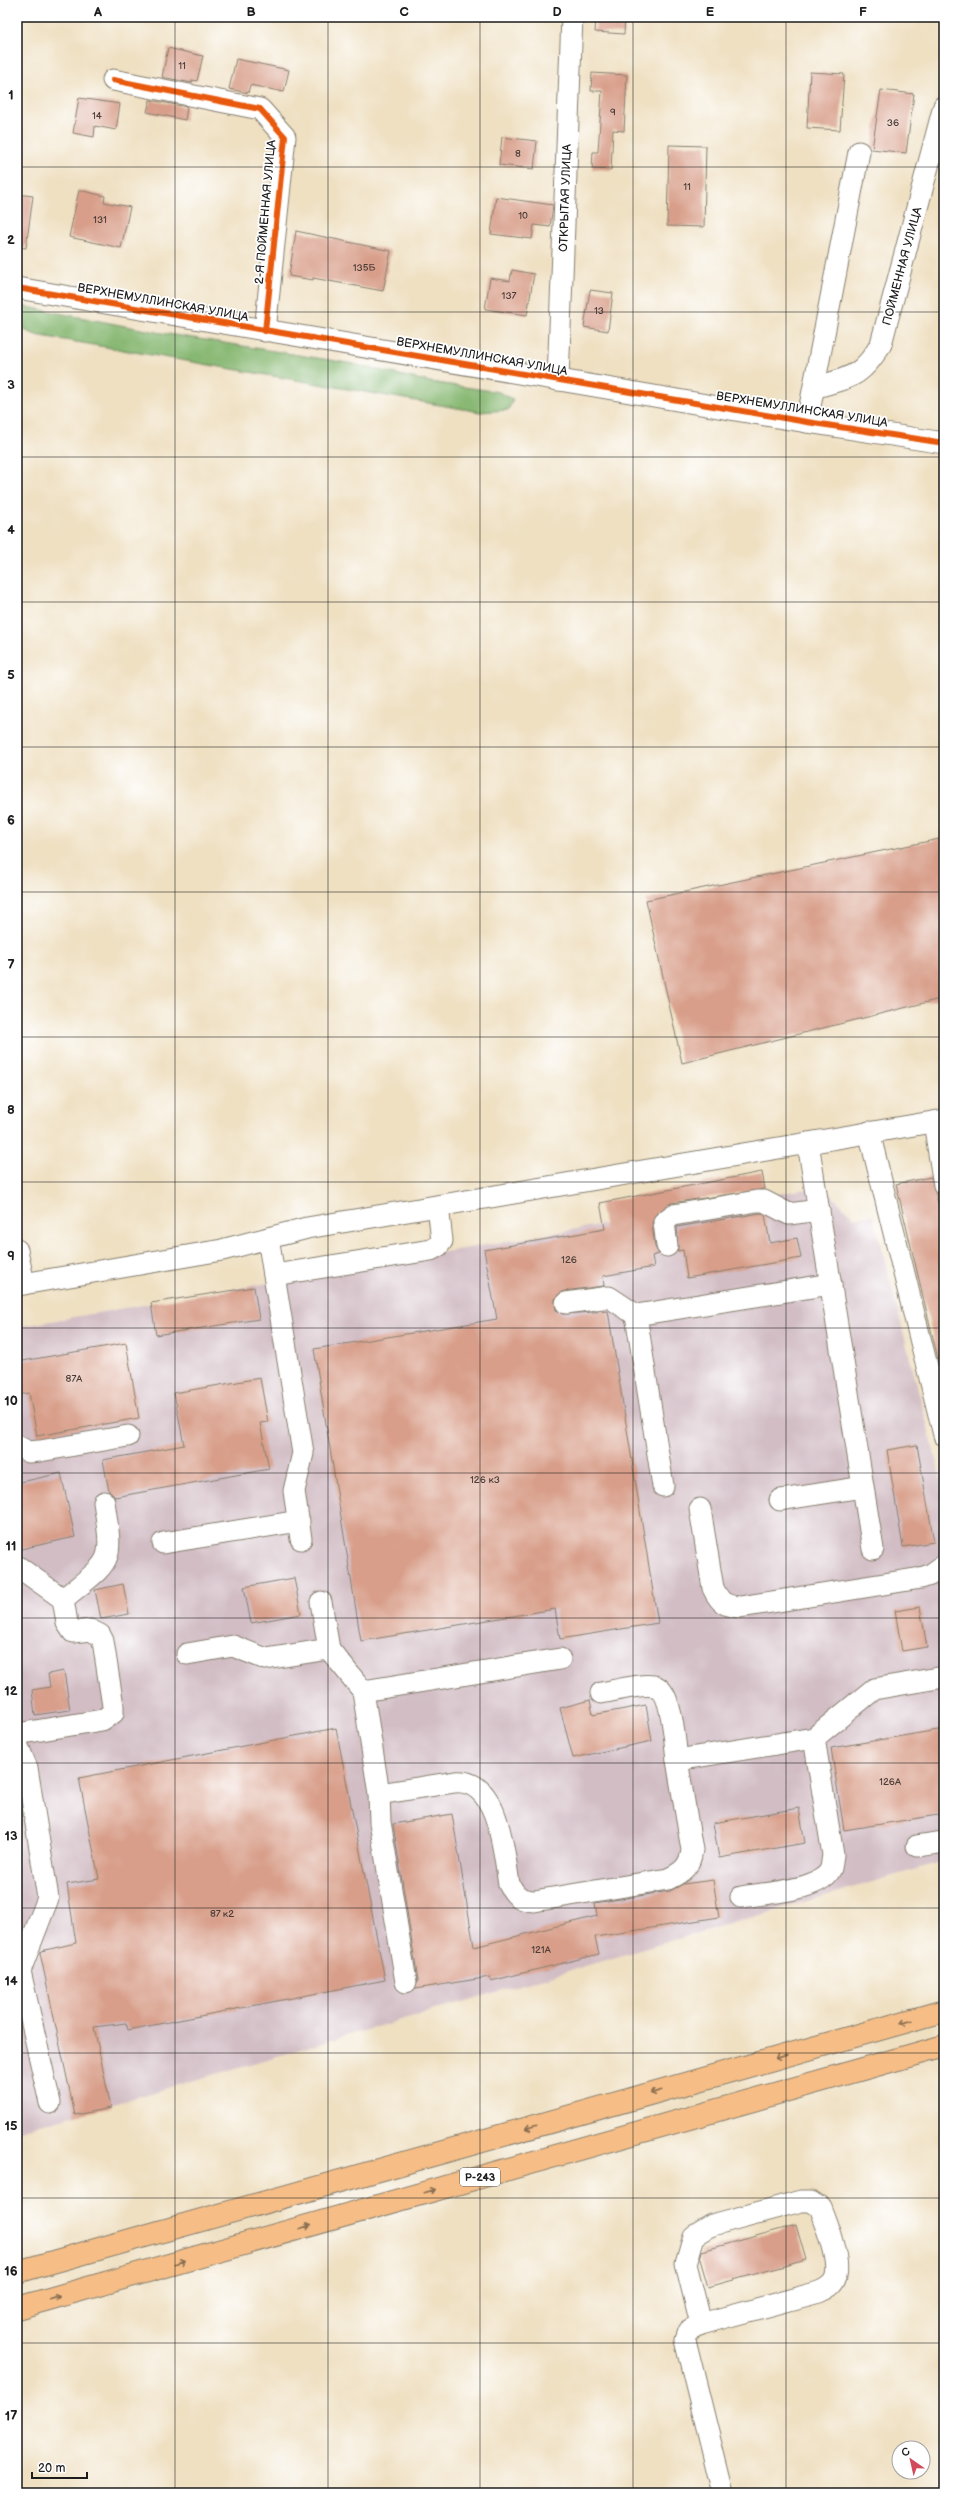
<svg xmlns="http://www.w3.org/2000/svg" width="961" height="2510" font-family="'Balsamiq Sans',sans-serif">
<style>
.industrial{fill:#d2bdc5}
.forest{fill:#87b872;stroke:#526a47}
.building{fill:#d89e89}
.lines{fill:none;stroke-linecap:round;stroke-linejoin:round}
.minor-casing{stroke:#867e6f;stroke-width:23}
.highway-casing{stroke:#867e6f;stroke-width:24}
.minor{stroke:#fff;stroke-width:21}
.highway{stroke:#f6be86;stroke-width:22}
.cycleway-casing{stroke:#fff;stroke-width:8}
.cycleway{stroke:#e8590c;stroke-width:6}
.oneway{stroke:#896d51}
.grid{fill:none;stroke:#1c1c1c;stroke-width:1;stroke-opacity:0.55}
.labels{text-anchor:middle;stroke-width:3.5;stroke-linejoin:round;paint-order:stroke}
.number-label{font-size:10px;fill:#4b3c37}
.shield{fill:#fff;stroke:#606060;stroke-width:1}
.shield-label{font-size:11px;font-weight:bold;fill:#1c1c1c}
.street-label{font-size:12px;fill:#1c1c1c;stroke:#fff}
.neatline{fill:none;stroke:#1c1c1c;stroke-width:1.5}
.grid-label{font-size:13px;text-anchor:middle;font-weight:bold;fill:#1c1c1c}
</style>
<rect width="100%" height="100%" fill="#fff"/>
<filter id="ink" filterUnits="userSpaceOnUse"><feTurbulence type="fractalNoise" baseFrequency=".025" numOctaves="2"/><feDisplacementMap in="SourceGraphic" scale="8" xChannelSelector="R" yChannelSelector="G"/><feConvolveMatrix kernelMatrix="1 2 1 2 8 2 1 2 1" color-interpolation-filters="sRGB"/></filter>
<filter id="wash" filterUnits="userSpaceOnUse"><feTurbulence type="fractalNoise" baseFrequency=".012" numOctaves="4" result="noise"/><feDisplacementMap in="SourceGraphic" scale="16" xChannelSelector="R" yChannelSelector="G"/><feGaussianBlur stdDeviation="0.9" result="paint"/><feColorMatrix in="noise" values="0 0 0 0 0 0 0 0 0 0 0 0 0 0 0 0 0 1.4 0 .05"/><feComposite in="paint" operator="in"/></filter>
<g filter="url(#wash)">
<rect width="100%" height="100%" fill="#efe0c2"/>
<!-- industrial -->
<polygon class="industrial" points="823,1186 854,1218 873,1215 944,1490 944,1861 17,2132 17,1327"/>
<!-- forest -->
<polygon class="forest" points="22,306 162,333 348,363 430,382 499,392 513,400 508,410 480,412 36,335 17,327 17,310"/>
<g id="blocks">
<!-- building -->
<g class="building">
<polygon points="596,17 625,17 624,34 595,32"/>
<polygon points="168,48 203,56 197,81 192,80 192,83 162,77"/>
<polygon points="236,59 289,70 284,92 250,85 248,93 229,89"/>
<polygon points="810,72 844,74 840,130 807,128"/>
<polygon points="592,73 627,75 624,131 613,130 611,170 592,169 593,152 598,152 602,91 591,91"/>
<polygon points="881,90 914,94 906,153 872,149"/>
<polygon points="79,98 120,104 116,130 95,126 94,137 73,133"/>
<polygon points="150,100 187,107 185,120 147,112"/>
<polygon points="502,137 537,141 534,169 499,165"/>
<polygon points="669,145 706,146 704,227 667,226"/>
<polygon points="79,190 105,196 104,202 130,207 121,248 69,237"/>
<polygon points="17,194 33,196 26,248 17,247"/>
<polygon points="496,197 553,205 550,227 534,225 532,239 491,234"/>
<polygon points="296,231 391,251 383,291 313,278 313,280 289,276"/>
<polygon points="512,270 534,274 527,315 485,309 490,278 510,281"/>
<polygon points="590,290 613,293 608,331 584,327"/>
<polygon points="944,838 944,998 682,1063 646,900"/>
<polygon points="762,1172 765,1189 671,1203 657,1213 652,1223 655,1247 659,1254 652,1256 654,1267 603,1276 604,1286 564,1291 555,1299 556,1310 562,1314 608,1311 658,1623 560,1639 555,1609 361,1641 314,1349 497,1319 484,1250 605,1229 600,1203"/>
<polygon points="931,1177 944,1224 944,1367 940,1367 896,1184"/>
<polygon points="761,1213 765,1215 770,1243 797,1238 801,1258 687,1278 683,1250 678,1251 677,1227"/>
<polygon points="254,1287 259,1319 156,1335 151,1303"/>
<polygon points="126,1343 139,1418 37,1436 29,1393 17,1395 17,1362"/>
<polygon points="260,1378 268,1422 260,1423 269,1469 115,1497 109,1491 103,1460 184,1445 174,1393"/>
<polygon points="917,1445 934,1542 903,1547 887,1450"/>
<polygon points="61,1473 75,1537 17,1550 17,1483"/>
<polygon points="294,1578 301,1614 251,1623 244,1587"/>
<polygon points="123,1584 129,1614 101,1619 95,1590"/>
<polygon points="920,1607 927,1647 902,1651 895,1611"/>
<polygon points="64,1671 70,1710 35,1715 32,1690 50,1687 48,1674"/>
<polygon points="590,1700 593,1715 646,1705 652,1741 573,1758 560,1708"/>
<polygon points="336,1728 385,1980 128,2030 126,2023 94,2027 111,2108 75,2115 40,1953 41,1951 76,1943 67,1884 99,1879 79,1778"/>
<polygon points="944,1729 944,1814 844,1830 831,1748"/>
<polygon points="799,1808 805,1843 719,1858 713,1823"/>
<polygon points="452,1814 474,1947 597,1916 595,1903 670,1891 683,1884 713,1880 719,1917 595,1937 599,1954 491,1981 490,1977 415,1989 418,1980 393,1824"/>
<polygon points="796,2225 806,2260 708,2287 700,2259 702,2251"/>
</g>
</g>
</g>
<g filter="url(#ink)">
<use href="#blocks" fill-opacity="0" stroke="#867e6f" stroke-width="1"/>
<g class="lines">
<!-- minor casing -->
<g class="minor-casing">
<g id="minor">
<polyline points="113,80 260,109 285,137 265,331"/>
<polyline points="17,288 807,422 944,443"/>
<polyline points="558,380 572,17"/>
<path d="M814,388C850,377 861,378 881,344L944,106"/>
<polyline points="807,422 859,152"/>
<polyline points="934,1122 944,1185"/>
<polyline points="869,1132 944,1435"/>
<polyline points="808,1143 873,1549"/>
<polyline points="268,1238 303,1453 294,1491 301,1539"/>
<polyline points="667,1246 664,1222 673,1215 757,1201 764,1201 789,1214 819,1210"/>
<polyline points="17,1250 24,1284"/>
<polyline points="274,1275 431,1250 438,1246 442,1241 438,1206"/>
<polyline points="17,1285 222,1250 307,1228 944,1120"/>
<polyline points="566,1303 609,1297 636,1315"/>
<polyline points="17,1446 29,1452 40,1451 128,1436"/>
<polyline points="663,1486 636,1315 831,1284"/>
<polyline points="780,1500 863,1487"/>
<path d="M700,1509L713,1588C720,1603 725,1606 740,1607L921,1578L930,1575L944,1565"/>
<polyline points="163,1543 299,1521"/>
<polyline points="17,1566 63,1599 67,1623 73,1632 90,1630 100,1635 103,1641 113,1706 113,1713 102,1720 17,1734"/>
<path d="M63,1599C112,1559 114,1566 104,1502"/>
<path d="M321,1602L329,1649L363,1691L379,1794L455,1782C499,1778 504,1854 509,1884C515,1896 520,1900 534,1901L668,1879C683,1872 690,1866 692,1850L677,1760"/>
<polyline points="187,1654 233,1646 266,1659 329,1649"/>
<polyline points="363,1691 560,1659"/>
<path d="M601,1693C613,1691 646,1682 657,1687C672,1694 675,1743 677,1760L814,1738L874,1689L944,1677"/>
<polyline points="17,1744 27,1768 48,1898 20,1971 50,2103"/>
<polyline points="379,1794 380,1822 406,1982"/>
<polyline points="917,1846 944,1842"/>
<path d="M741,1897C763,1893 823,1891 831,1868C832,1864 832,1859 833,1855L814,1738"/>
<path d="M701,2324L686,2264L694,2236L712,2225L801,2201H811L820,2207C826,2222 840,2260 836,2276C834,2285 826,2289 819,2292L701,2324L688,2331L685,2340L723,2493"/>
</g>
</g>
<!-- highway casing -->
<g class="highway-casing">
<g id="highway">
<polyline points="17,2272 944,2011"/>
<polyline points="17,2308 944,2046"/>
</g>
</g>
<!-- minor -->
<use href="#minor" class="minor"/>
<!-- highway -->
<use href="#highway" class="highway"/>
<!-- cycleway casing -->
<g class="cycleway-casing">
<g id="cycleway">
<polyline points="113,80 260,109 285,137 265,331"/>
<polyline points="17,288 807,422 944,443"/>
</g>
</g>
<!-- cycleway -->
<use href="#cycleway" class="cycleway"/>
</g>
<!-- one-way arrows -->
<defs><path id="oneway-shaft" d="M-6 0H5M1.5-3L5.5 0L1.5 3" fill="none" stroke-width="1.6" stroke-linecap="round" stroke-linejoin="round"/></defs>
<g class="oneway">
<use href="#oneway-shaft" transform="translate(906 2022) rotate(164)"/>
<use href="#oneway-shaft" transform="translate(781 2057) rotate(164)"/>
<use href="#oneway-shaft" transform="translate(656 2092) rotate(164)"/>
<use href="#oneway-shaft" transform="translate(531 2127) rotate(164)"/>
<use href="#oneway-shaft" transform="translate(430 2191) rotate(-16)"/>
<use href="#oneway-shaft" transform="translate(305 2227) rotate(-16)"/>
<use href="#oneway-shaft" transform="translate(180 2262) rotate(-16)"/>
<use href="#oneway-shaft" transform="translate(55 2298) rotate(-16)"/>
</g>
</g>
<!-- grid -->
<path class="grid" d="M175,17V2493M328,17V2493M480,17V2493M633,17V2493M786,17V2493M17,167H944M17,312H944M17,457H944M17,602H944M17,747H944M17,892H944M17,1037H944M17,1182H944M17,1328H944M17,1473H944M17,1618H944M17,1763H944M17,1908H944M17,2053H944M17,2198H944M17,2343H944"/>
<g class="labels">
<!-- number labels -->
<g class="number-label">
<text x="182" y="69">11</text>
<text x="613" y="115">9</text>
<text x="97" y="119">14</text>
<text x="893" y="126">36</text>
<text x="518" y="157">8</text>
<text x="687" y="190">11</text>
<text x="523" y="219">10</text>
<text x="100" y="223">131</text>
<text x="364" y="271">135Б</text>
<text x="509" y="299">137</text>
<text x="599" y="314">13</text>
<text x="569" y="1263">126</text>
<text x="74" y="1382">87А</text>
<text x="485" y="1483">126 к3</text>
<text x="890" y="1785">126А</text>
<text x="222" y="1917">87 к2</text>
<text x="541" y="1953">121А</text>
</g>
<!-- shield labels -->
<rect class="shield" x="460" y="2168" width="40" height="18" rx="3"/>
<g class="shield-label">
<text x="480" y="2181">Р-243</text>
</g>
<!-- street labels -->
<g class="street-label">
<text transform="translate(565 198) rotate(-88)" y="4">ОТКРЫТАЯ УЛИЦА</text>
<text transform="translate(265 212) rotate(-85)" y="4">2-Я ПОЙМЕННАЯ УЛИЦА</text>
<text transform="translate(902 266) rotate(-75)" y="4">ПОЙМЕННАЯ УЛИЦА</text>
<text transform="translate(163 302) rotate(10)" y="4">ВЕРХНЕМУЛЛИНСКАЯ УЛИЦА</text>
<text transform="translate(482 356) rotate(10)" y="4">ВЕРХНЕМУЛЛИНСКАЯ УЛИЦА</text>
<text transform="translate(802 409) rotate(9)" y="4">ВЕРХНЕМУЛЛИНСКАЯ УЛИЦА</text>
</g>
</g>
<!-- margin -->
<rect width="961" height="2510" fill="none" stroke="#fff" stroke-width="44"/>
<!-- north arrow -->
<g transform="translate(911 2460) rotate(326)"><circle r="19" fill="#ffffff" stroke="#a4a4a4"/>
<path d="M0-3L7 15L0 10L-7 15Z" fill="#d1495b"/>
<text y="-6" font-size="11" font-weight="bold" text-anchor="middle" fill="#1c1c1c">С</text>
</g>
<!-- scale -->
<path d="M32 2472v6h55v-6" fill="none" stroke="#1c1c1c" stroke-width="2"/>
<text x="38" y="2472" font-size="12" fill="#1c1c1c" stroke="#ffffff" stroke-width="3" paint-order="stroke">20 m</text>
<rect x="22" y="22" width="917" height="2466" class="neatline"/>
<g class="grid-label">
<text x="98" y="16">A</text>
<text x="251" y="16">B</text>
<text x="404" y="16">C</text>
<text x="557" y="16">D</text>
<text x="710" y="16">E</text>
<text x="863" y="16">F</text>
<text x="11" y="99">1</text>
<text x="11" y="244">2</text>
<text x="11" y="389">3</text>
<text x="11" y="534">4</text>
<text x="11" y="679">5</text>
<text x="11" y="824">6</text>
<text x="11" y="969">7</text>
<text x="11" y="1114">8</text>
<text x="11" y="1260">9</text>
<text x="11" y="1405">10</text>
<text x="11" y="1550">11</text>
<text x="11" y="1695">12</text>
<text x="11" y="1840">13</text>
<text x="11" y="1985">14</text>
<text x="11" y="2130">15</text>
<text x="11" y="2275">16</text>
<text x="11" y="2420">17</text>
</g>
</svg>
